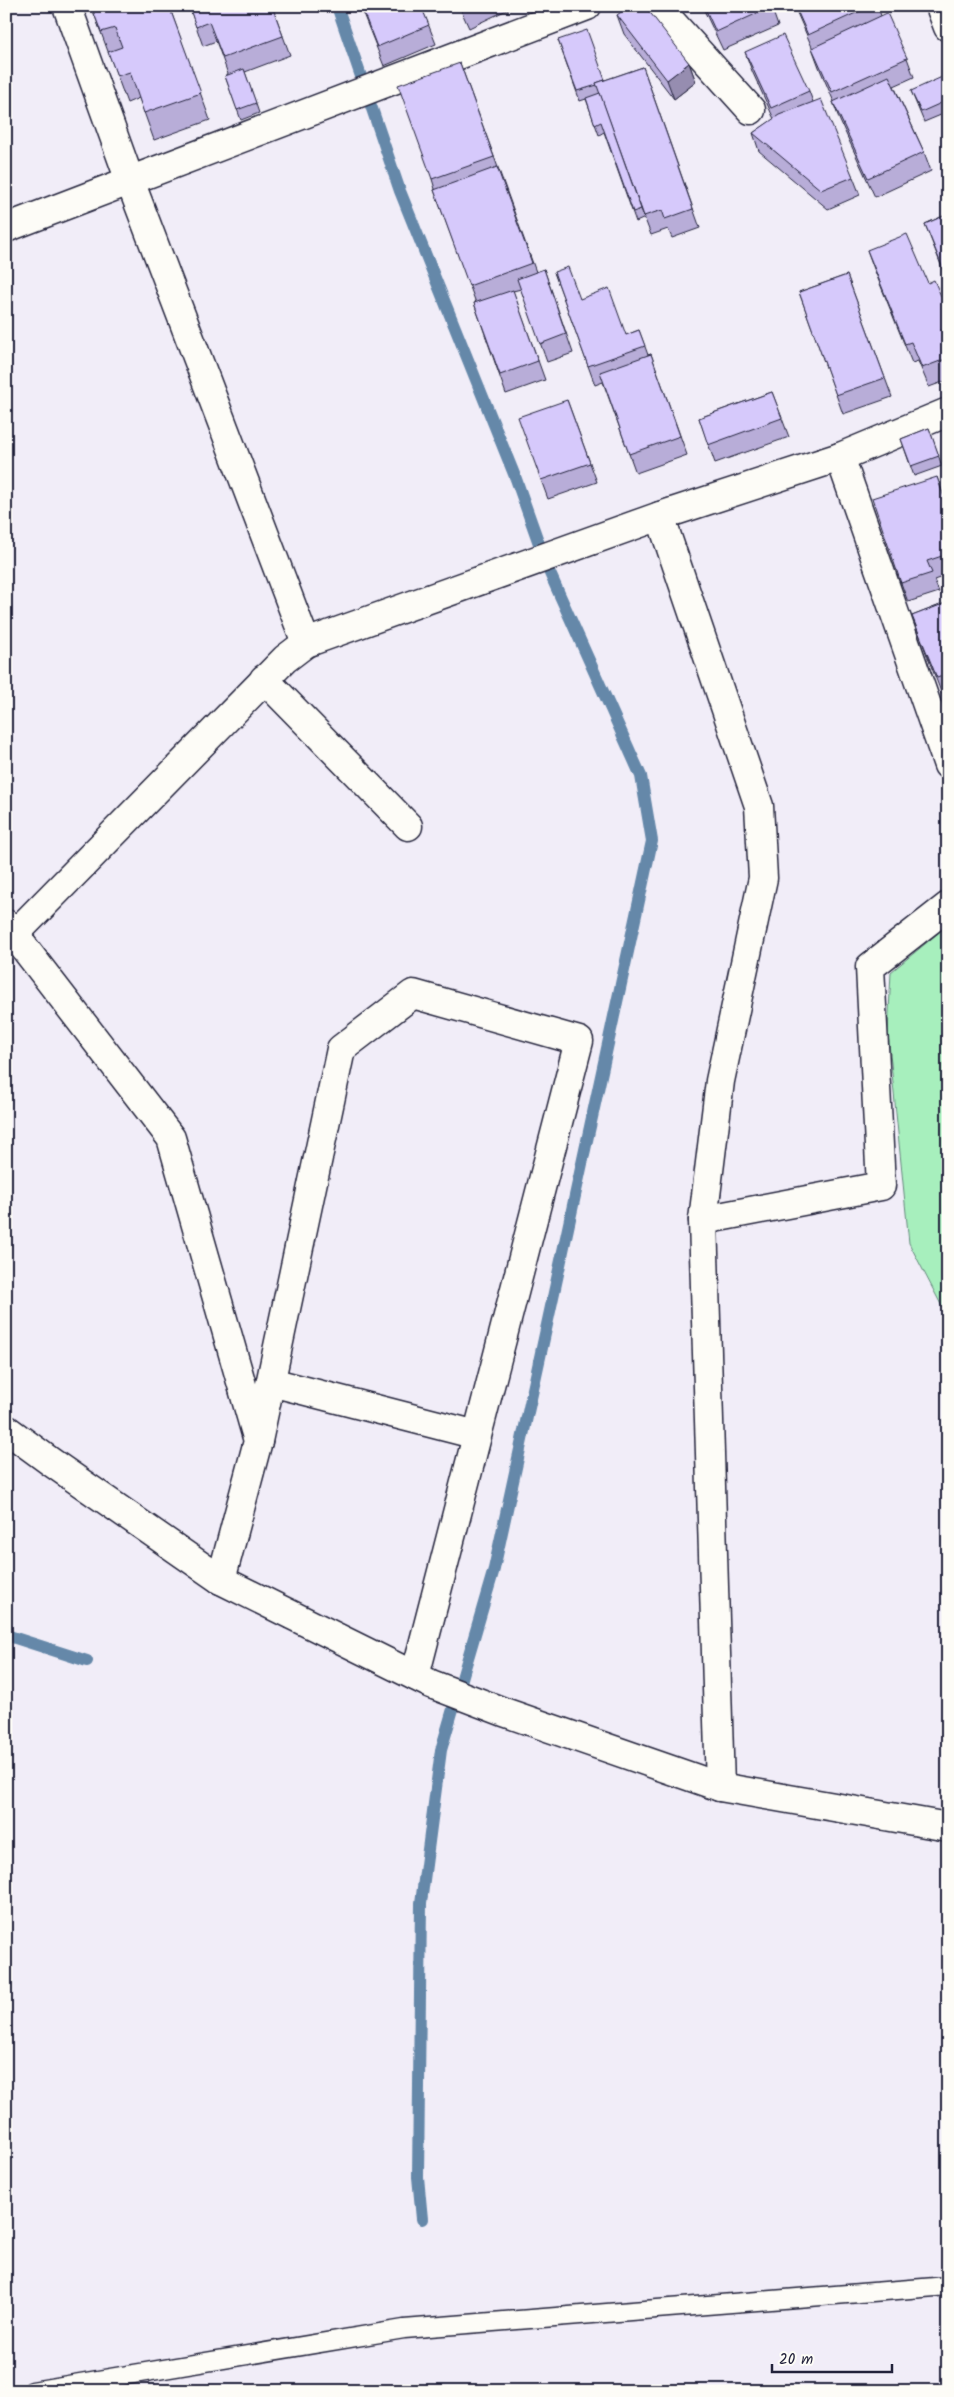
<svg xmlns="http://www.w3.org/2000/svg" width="954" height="2397" font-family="Kalam,sans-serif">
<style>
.green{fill:#a7efbd;stroke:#64887c}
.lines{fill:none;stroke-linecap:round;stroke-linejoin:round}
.stream{stroke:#6588a9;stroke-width:12}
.lane-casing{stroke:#22223b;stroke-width:21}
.street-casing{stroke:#22223b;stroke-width:31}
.secondary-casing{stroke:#22223b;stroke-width:31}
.lane{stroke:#fdfcf7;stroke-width:18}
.street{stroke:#fdfcf7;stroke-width:28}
.secondary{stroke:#fdfcf7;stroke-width:28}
.wall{fill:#b8add8;stroke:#22223b}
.shaded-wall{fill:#968db0;stroke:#22223b}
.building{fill:#d6c9fb;stroke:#22223b}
</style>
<rect width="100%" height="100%" fill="#f1edf8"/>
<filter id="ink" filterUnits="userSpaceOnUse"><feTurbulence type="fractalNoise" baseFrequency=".02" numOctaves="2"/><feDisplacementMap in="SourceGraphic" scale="10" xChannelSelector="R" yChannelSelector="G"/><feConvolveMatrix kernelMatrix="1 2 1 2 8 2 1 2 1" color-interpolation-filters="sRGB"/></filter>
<g filter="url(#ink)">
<!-- green -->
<polygon class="green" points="948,925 948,1318 909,1243 888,1033 891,972"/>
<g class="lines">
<!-- stream -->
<g class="stream">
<polyline points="337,6 400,191 516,479 548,569 641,776 652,841 494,1569 441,1750 421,1903 418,2177 422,2219"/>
<polyline points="6,1635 87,1661"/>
</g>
<!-- lane casing -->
<g class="lane-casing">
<polyline id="lane" points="32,2391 404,2329 948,2286"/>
</g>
<!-- street casing -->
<g class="street-casing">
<g id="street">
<polyline points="67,6 130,181 306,643"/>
<polyline points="657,6 751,110"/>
<polyline points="940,6 948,27"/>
<polyline points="6,228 587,6"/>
<polyline points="840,457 948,765"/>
<polyline points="660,516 759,806 763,878 720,1081 703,1220 720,1787"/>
<polyline points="264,679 408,826"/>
<polyline points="6,924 171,1138 258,1441 221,1580"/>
<polyline points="6,943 285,659 306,643 660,516 840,457 948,412"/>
<polyline points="703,1220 881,1186 870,967 948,906"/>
<polyline points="271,1382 477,1435"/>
<polyline points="258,1441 341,1049 413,994 579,1041 415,1676"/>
</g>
</g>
<!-- secondary casing -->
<g class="secondary-casing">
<polyline id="secondary" points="6,1429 51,1462 221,1580 431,1684 504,1712 720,1787 948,1827"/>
</g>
<!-- lane -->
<use href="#lane" class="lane"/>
<!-- street -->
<use href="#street" class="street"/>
<!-- secondary -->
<use href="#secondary" class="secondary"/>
</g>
<!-- wall -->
<g class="wall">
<polygon points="169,6 210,120 154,140 139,98 127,103 92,8"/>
<polygon points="189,6 272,6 290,55 245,72 259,113 241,120 225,76 228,74 216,41 203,46"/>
<polygon points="360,6 421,6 436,44 384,66"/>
<polygon points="459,6 515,6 469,28"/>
<polygon points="702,6 771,6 778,26 723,50"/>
<polygon points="794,6 878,6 881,16 907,58 914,77 894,86 924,152 931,171 875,197 840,121 833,102 834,102 819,67 812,48 812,47"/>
<polygon points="617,15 689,63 696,82 674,99 624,34"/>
<polygon points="558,40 605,80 643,67 700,228 672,238 668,229 651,235 638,201 645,218 636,222 604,132 599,135 586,99 580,101"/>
<polygon points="745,52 809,91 813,102 853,177 860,195 828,209 759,151 753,133 774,119 752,71"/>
<polygon points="460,63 536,272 544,269 573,353 547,362 521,289 513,291 545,380 506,394 474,303 476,303 434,190 435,189 432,179"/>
<polygon points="948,89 948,112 924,122 911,91"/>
<polygon points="948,214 948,283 925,224"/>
<polygon points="867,250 928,283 948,312 948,380 929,387 918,361 912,363 874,269"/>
<polygon points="554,272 580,299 626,335 639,330 648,355 651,354 687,455 636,473 603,382 595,385"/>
<polygon points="847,275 892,397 843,414 799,292"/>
<polygon points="772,392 789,437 715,463 699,418"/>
<polygon points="567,400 597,482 548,499 541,480"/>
<polygon points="929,428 942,466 914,476 901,439"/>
<polygon points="937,477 948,507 948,596 942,577 934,580 939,592 908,602 901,583"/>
<polygon points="948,602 948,695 943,697 912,616"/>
</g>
<!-- shaded-wall -->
<polygon class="shaded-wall" points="689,63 696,82 674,99 667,80"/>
<!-- building -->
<g class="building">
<polygon points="96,6 169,6 201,93 144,113 130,72 117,76 108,52 122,47 115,28 101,32 92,8"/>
<polygon points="189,6 272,6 283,36 223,58 209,22 196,27"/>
<polygon points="361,6 421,6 429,25 377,47"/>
<polygon points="461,6 468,6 462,9"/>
<polygon points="629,6 645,6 689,63 667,80 617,15"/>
<polygon points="704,6 771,6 771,7 716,32"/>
<polygon points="795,6 871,6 808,35"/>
<polygon points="887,13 907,58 832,92 812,48"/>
<polygon points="587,30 605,80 596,83 597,85 577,91 558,40"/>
<polygon points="783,35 809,91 771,108 745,52"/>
<polygon points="460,63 494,157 432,179 398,85"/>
<polygon points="643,67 693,209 665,219 662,210 644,216 596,83"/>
<polygon points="244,69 256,103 237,110 225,76"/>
<polygon points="889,76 924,152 868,178 833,102"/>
<polygon points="942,77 948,89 948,100 921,112 911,91"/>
<polygon points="600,93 641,209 633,212 601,122 595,125 586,98"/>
<polygon points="821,99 853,177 821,190 753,133 779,115"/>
<polygon points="497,167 532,263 469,286 434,190"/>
<polygon points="948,214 948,281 925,224"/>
<polygon points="907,234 928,283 934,280 948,312 948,327 941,330 948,346 948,358 922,368 911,342 905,344 867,250"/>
<polygon points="568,267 580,299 609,288 626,335 639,330 645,346 588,366 554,272"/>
<polygon points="544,269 566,334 540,344 517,279"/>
<polygon points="847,275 885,378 836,395 799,292"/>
<polygon points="513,290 538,361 500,375 474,303"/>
<polygon points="651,354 680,436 629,454 600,372"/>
<polygon points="772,392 782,418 708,445 699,418"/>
<polygon points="567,400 590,463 541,480 518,417"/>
<polygon points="948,414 948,432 942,416"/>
<polygon points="929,428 939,456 911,466 901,439"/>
<polygon points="937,477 948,509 948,554 927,561 932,573 901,583 872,498"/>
<polygon points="948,575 948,596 942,577"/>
<polygon points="948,602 948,674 937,678 912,616"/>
</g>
</g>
<!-- margin -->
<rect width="954" height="2397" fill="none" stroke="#fdfcf7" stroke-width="25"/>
<rect x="12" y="12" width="929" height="2372" fill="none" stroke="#22223b" stroke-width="2" filter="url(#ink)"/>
<!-- scale -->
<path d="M772 2364v8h120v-8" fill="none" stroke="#22223b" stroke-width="2.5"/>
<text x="779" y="2364" font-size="15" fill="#22223b" stroke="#fdfcf7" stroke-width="4" paint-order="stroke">20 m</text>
</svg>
